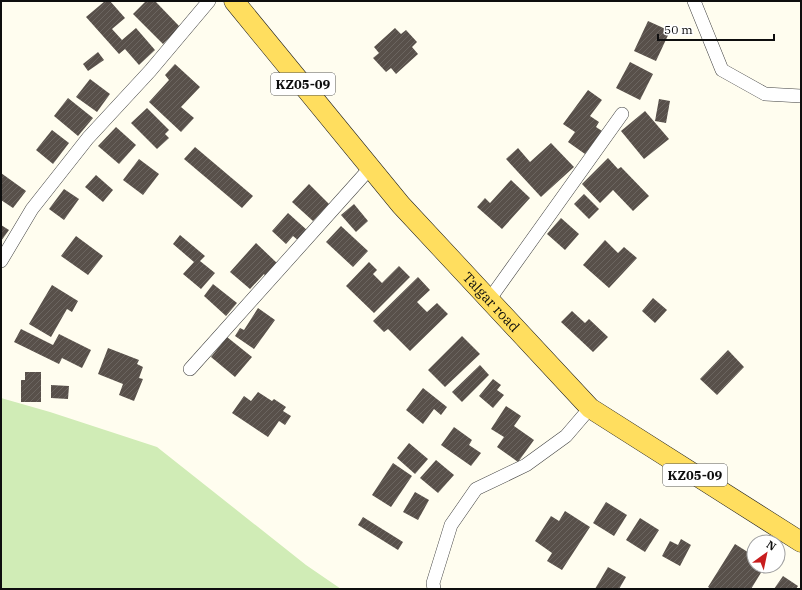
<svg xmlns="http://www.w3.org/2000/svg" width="802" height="590" font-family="'IBM Plex Serif',serif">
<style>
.grass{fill:#d0ecb6}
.building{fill:url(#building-hatch)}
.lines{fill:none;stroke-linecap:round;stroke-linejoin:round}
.street-casing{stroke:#414141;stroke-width:14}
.primary-casing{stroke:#1f1f1f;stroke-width:21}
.street{stroke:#fff;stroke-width:13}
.primary{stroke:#ffde5f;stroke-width:20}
.labels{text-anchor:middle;stroke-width:4;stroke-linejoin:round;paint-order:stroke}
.shield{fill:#fff;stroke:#565656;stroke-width:1}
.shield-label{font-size:13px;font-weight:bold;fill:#0e0e0e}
.street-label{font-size:14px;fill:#0e0e0e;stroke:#fff}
</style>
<defs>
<pattern id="building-hatch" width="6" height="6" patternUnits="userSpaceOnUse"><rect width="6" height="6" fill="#58504a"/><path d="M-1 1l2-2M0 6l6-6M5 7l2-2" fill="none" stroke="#6b6560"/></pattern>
</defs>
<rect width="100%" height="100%" fill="#fffdef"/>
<!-- grass -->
<polygon class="grass" points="1,398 50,412 157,447 306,565 341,589 1,589"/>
<!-- building -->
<g class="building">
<polygon points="105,1 110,1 125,18 112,29 122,40 136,28 155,50 139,65 125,49 119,54 86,17"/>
<polygon points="146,1 155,1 180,27 163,44 133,14"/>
<polygon points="648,21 670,31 656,61 634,51"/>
<polygon points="395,28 401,34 406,30 417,42 412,47 418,54 396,74 391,68 386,72 373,58 379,53 374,47"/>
<polygon points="98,52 104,60 88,71 83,64"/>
<polygon points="630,62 653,74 640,100 616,88"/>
<polygon points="175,64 200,87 181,107 194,118 181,132 149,102 169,80 165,75"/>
<polygon points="90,79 110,94 97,112 76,97"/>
<polygon points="588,90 602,100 590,116 599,122 596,127 602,131 585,154 568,142 575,132 563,124"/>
<polygon points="68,98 93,118 78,136 54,116"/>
<polygon points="659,99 670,101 666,123 655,121"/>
<polygon points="147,108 169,130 165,134 169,138 157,149 131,123"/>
<polygon points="645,111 669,139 644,159 621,131"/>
<polygon points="116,127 136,145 119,164 98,146"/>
<polygon points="52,130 69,143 53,164 36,150"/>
<polygon points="551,143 574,167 541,197 506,159 518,148 530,162"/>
<polygon points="195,147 253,196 242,208 184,159"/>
<polygon points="608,158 618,169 621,167 649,196 633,211 613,190 600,203 582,184"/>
<polygon points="139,159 159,174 143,195 123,180"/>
<polygon points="1,173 26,191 13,208 1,200"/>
<polygon points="96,175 113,190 103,202 85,187"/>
<polygon points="511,180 530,198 502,229 477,207 485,198 490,203"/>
<polygon points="309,184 329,204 313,221 292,202"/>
<polygon points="64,189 79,199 64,220 49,209"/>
<polygon points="584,194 599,209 589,219 574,204"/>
<polygon points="354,204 368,221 356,232 341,215"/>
<polygon points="288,213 308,231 299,241 293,236 286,244 272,231"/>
<polygon points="561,218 579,234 565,250 547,234"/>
<polygon points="1,225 9,230 1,241"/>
<polygon points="341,226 368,251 353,267 326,242"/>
<polygon points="180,235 205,256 200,261 215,273 201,289 183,274 194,262 173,244"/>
<polygon points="76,236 103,256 88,275 61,256"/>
<polygon points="605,240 618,253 624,247 637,258 609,288 583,265"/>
<polygon points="256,243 278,264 266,277 264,274 250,289 230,272"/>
<polygon points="369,262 377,270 373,274 382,283 399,266 410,277 374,313 346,286"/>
<polygon points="418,277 430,290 417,302 427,312 437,303 448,314 410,351 388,329 384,332 373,321"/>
<polygon points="213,284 237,303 226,316 204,296"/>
<polygon points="52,285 78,301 72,312 67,309 51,337 29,324"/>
<polygon points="653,298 667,310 655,323 642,311"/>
<polygon points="258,308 275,320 254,349 235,336 240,328 244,330"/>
<polygon points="572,311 585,323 589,319 608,337 593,352 561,322"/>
<polygon points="21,329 53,345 59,334 91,350 82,368 62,358 59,364 14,342"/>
<polygon points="462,336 480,354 445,387 428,370"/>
<polygon points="227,337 252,357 235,377 211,357"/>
<polygon points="108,348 139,360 137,364 143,367 139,378 143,379 134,401 119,395 123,384 98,374"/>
<polygon points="728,350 744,367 717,395 700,379"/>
<polygon points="480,365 489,375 462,402 452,392"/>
<polygon points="25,372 41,372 41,402 21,402 21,380 25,380"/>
<polygon points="493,379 501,385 497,390 504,395 493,408 479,396"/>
<polygon points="51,385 69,386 68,399 51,398"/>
<polygon points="423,388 447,407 441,415 434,409 423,424 406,410"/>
<polygon points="258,392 272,401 274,399 286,407 283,411 291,416 285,425 279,421 268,437 232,413 244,396 251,401"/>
<polygon points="506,406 521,416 514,426 534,440 518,462 497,447 504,437 491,429"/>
<polygon points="454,427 472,440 469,445 481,453 471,466 441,445"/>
<polygon points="409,443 428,459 415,474 397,458"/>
<polygon points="436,460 454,475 438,493 420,478"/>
<polygon points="393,463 412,476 391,507 372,495"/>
<polygon points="415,492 429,500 418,520 403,512"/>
<polygon points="606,502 627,515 614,536 593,523"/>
<polygon points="565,511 590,527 562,570 547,561 552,553 535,541 551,516 559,521"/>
<polygon points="363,517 403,542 398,550 358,525"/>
<polygon points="640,518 659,530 645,552 626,540"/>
<polygon points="681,539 691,545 680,566 662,556 670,541 678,545"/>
<polygon points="735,544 754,556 754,566 765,566 751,589 711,589 708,587"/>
<polygon points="608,567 626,577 619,589 595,589"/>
<polygon points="783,576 798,586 796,589 774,589"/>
</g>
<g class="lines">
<!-- street casing -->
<g class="street-casing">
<g id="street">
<polyline points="694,1 722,70 765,94 801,96"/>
<polyline points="1,261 32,209 88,138 150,71 209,1"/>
<polyline points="489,300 622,114"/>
<polyline points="190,369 371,167"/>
<polyline points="434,589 433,583 451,525 476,489 526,465 566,436 590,408"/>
</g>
</g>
<!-- primary casing -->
<g class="primary-casing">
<g id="primary">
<path id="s1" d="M234,1L401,205L590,408L801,542"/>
</g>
</g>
<!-- street -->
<use href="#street" class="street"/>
<!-- primary -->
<use href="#primary" class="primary"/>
</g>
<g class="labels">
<!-- shield labels -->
<g class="shield">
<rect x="271" y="73" width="64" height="22" rx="3"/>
<rect x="663" y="464" width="64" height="22" rx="3"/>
</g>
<g class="shield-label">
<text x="303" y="89">KZ05-09</text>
<text x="695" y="480">KZ05-09</text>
</g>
<!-- street labels -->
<g class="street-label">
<text dy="5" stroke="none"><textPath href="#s1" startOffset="396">Talgar road</textPath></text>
</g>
</g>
<!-- border -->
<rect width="802" height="590" fill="none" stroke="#0e0e0e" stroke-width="4"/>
<!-- north arrow -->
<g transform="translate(766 554) rotate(33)"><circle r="19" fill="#ffffff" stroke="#9f9f9f"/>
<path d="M0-3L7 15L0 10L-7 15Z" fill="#c81d1e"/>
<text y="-6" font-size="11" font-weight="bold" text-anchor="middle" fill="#0e0e0e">N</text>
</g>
<!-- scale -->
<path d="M658 34v6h116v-6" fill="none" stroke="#0e0e0e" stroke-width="2"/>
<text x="664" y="34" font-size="12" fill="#0e0e0e" stroke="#ffffff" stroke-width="3" paint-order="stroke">50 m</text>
</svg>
